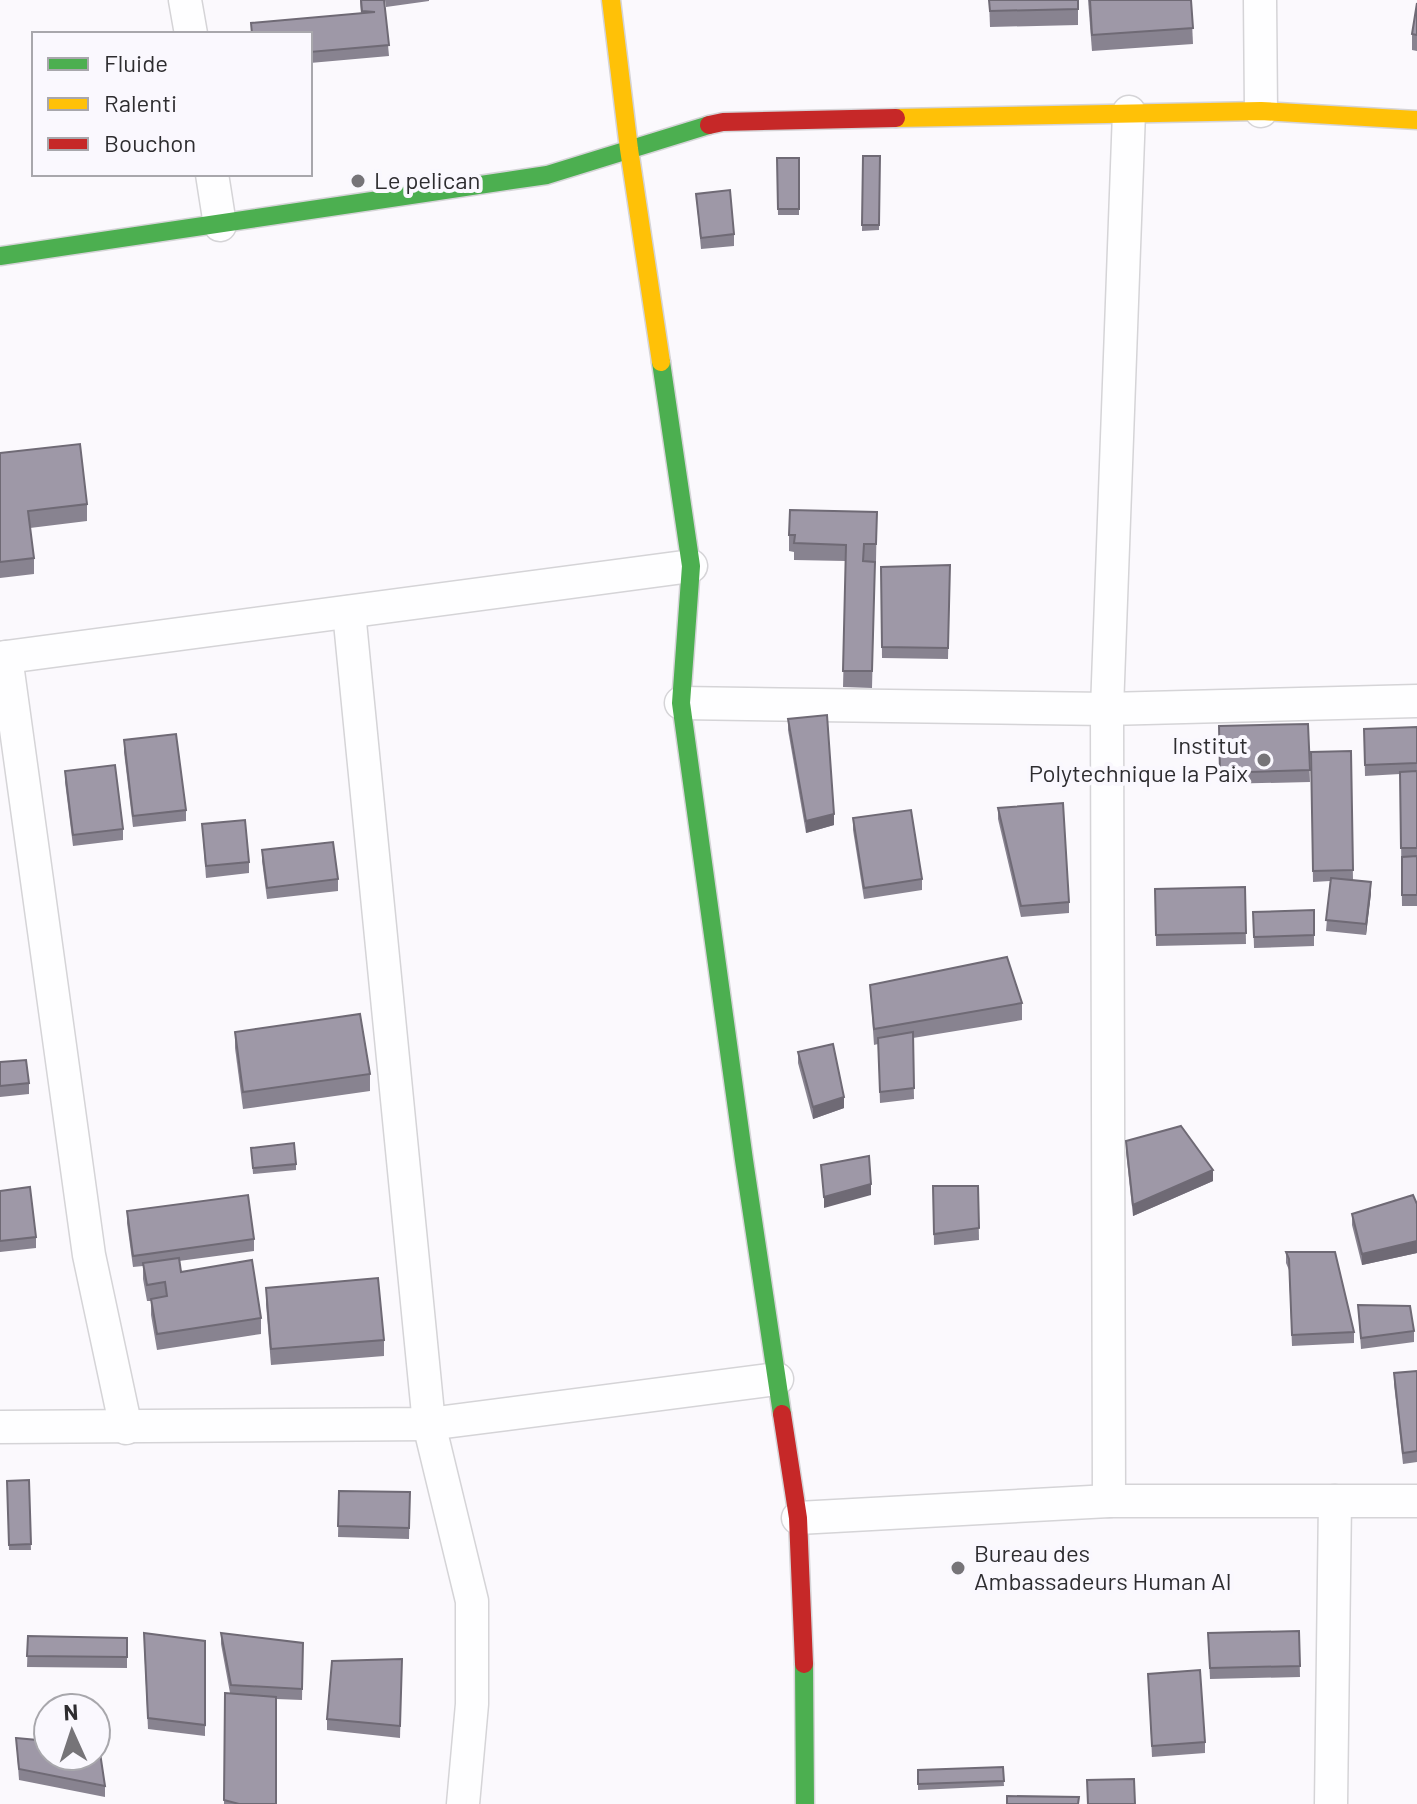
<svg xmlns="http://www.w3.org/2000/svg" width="1417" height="1804" font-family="Barlow,sans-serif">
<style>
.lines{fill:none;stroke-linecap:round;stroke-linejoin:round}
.street-casing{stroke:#d5d4d7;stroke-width:35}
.fast-casing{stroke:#d5d4d7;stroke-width:21}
.slow-casing{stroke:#d5d4d7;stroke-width:21}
.jam-casing{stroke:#d5d4d7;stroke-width:21}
.street{stroke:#fefeff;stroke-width:32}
.fast{stroke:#4caf50;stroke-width:18}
.slow{stroke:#ffc107;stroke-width:18}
.jam{stroke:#c62828;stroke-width:18}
.wall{fill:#888390}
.shaded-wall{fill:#6f6a75}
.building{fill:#9e98a7;stroke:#6f6a75;stroke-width:2}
.poi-dot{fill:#767478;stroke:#faf8fe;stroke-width:3}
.labels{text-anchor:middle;stroke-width:8;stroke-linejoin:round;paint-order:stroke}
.poi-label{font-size:24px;fill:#2e2d30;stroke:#faf8fe;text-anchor:start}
</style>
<rect width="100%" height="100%" fill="#fbf9fd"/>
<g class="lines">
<!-- street casing -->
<g class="street-casing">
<g id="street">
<polyline points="185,0 191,34"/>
<polyline points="1260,0 1261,111"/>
<polyline points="212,174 220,225"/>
<polyline points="349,612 429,1424 472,1601 472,1704 463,1804"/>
<polyline points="6,657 89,1255 126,1428"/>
<polyline points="0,658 691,566"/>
<polyline points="681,703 1107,709 1417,701"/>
<polyline points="0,1427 429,1424 777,1379"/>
<polyline points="1109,1501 1107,709 1129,112"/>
<polyline points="798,1518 1109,1501 1417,1501"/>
<polyline points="1331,1804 1335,1501"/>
</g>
</g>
<!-- fast casing -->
<g class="fast-casing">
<g id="fast">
<polyline points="0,256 547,175 709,125"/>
<polyline points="661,362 691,566 681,703 744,1160 782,1414"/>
<polyline points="804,1664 805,1804"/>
</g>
</g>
<!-- slow casing -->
<g class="slow-casing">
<g id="slow">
<polyline points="611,0 629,149 661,362"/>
<polyline points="896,118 1261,111 1417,120"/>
</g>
</g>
<!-- jam casing -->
<g class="jam-casing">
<g id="jam">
<polyline points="709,125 723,122 896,118"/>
<polyline points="782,1414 798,1518 804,1664"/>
</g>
</g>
<!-- street -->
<use href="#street" class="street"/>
<!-- fast -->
<use href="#fast" class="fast"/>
<!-- slow -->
<use href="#slow" class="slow"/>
<!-- jam -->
<use href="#jam" class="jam"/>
</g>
<!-- wall -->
<g class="wall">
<polygon points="360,0 384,0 389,56 310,63 310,34 251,34 251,23 361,14"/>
<polygon points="385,0 429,0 429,1 386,7"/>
<polygon points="989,0 1078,0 1078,25 990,27"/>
<polygon points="1088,0 1191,0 1193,44 1092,51"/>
<polygon points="1417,4 1417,51 1412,50 1412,34"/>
<polygon points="863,156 880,156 879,230 862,231"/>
<polygon points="777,158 799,158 799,215 778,215"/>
<polygon points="696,194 734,234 734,246 701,249"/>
<polygon points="0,453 87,504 87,521 30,528 34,558 34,574 0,578"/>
<polygon points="877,512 876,561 864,561 875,562 872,688 843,687 846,561 794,560 794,552 789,551 789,535"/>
<polygon points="950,565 948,659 882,658 881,567"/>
<polygon points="788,719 834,825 806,833 788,730"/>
<polygon points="1308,724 1310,782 1220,784 1219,726"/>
<polygon points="1417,727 1417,906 1402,906 1400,774 1365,776 1364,729"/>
<polygon points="124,740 186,810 186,821 133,827 124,752"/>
<polygon points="1351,751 1353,880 1371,893 1366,935 1326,931 1330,881 1313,882 1311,752"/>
<polygon points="65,771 123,829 123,840 73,846 65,782"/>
<polygon points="998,808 1069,902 1069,913 1021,917 998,819"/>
<polygon points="853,818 922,879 922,890 864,899 853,830"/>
<polygon points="202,824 249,862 249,873 206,878"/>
<polygon points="262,850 338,879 338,891 267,899 262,861"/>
<polygon points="1245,887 1246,944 1156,946 1155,889"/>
<polygon points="1314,910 1314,946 1254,948 1253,912"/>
<polygon points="870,985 1022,1003 1022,1020 913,1038 914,1099 880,1103 878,1044 874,1045"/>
<polygon points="235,1032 370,1074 370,1091 243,1109 235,1048"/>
<polygon points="798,1052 844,1108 813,1119 798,1063"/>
<polygon points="0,1062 29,1083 29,1094 0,1097"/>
<polygon points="1126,1141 1213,1181 1133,1216 1126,1152"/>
<polygon points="251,1148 296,1164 296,1170 253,1174"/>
<polygon points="933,1186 978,1186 979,1240 934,1245"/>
<polygon points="0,1191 36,1237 36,1248 0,1252"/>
<polygon points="1417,1204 1417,1253 1362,1265 1352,1225 1352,1214"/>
<polygon points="127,1211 254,1239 254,1251 179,1261 181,1272 261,1318 261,1334 157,1350 151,1315 151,1301 147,1301 143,1279 143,1266 133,1267 127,1223"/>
<polygon points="1286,1252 1354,1332 1354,1343 1292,1346 1289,1270 1286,1263"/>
<polygon points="266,1288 384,1340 384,1356 271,1365 266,1304"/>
<polygon points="1358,1305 1414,1331 1414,1342 1361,1349"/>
<polygon points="1417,1371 1417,1462 1403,1464 1394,1384 1394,1373"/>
<polygon points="29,1480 31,1550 9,1550 7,1481"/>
<polygon points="339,1491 410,1492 409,1539 338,1537"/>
<polygon points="1299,1631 1300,1677 1210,1679 1208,1633"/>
<polygon points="221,1633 303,1643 302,1700 276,1699 276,1804 224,1804 225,1693 230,1693 221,1644"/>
<polygon points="28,1636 127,1638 127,1668 27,1667"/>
<polygon points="205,1641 205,1736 148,1729 144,1644"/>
<polygon points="402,1659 400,1738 327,1730 327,1719"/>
<polygon points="1148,1674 1205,1742 1205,1753 1152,1757"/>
<polygon points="16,1738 105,1786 105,1797 19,1780"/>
<polygon points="1003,1767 1004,1786 918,1790 918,1770"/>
</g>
<!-- shaded-wall -->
<g class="shaded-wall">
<polygon points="834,814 834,825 806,833 806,821"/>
<polygon points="1371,882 1371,893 1366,935 1366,924"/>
<polygon points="844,1097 844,1108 813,1119 813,1107"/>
<polygon points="1213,1170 1213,1181 1133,1216 1133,1205"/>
<polygon points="871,1184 871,1195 824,1208 824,1197"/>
<polygon points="1417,1241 1417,1253 1362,1265 1362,1254"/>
</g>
<!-- building -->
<g class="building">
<polygon points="361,0 384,0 389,45 310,52 310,34 252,34 251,23 375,12 362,11"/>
<polygon points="989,0 1078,0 1078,9 990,11"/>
<polygon points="1090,0 1191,0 1193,28 1092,35"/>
<polygon points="1417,3 1417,35 1412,34"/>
<polygon points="863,156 880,156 879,225 862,225"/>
<polygon points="777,158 799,158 799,209 778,209"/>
<polygon points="730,190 734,234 701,238 696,194"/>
<polygon points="80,444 87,504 28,511 34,558 0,562 0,453"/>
<polygon points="790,510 877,512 876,544 864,544 863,561 875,562 872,671 843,671 846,545 794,543 795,535 789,535"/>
<polygon points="950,565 948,648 882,647 881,567"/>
<polygon points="827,715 834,814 806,821 788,719"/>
<polygon points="1308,724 1310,770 1220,773 1219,726"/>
<polygon points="1417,727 1417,763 1365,765 1364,729"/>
<polygon points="176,734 186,810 133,816 124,740"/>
<polygon points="1351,751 1353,870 1313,871 1311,752"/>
<polygon points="115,765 123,829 73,835 65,771"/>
<polygon points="1417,771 1417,848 1401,848 1400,772"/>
<polygon points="1063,803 1069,902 1021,906 998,808"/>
<polygon points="911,810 922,879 864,888 853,818"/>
<polygon points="245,820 249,862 206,866 202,824"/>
<polygon points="333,842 338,879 267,888 262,850"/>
<polygon points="1417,856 1417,895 1402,895 1402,857"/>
<polygon points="1331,878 1371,882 1366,924 1326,920"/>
<polygon points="1245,887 1246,933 1156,935 1155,889"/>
<polygon points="1314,910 1314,935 1254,937 1253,912"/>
<polygon points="1007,957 1022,1003 874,1029 870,985"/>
<polygon points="360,1014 370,1074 243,1092 235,1032"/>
<polygon points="913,1032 914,1088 880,1092 878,1038"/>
<polygon points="833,1044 844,1097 813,1107 798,1052"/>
<polygon points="26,1060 29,1083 0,1086 0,1062"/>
<polygon points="1181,1126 1213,1170 1133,1205 1126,1141"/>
<polygon points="294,1143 296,1164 253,1168 251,1148"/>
<polygon points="869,1156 871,1184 824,1197 821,1165"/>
<polygon points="933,1186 978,1186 979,1228 934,1234"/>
<polygon points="30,1187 36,1237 0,1241 0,1191"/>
<polygon points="248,1195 254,1239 133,1256 127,1211"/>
<polygon points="1413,1195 1417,1204 1417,1241 1362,1254 1352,1214"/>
<polygon points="1286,1252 1335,1252 1354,1332 1292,1335 1289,1259"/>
<polygon points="179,1258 181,1272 252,1260 261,1318 157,1334 151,1299 167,1296 165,1282 147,1285 143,1263"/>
<polygon points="378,1278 384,1340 271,1349 266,1288"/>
<polygon points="1358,1305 1410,1306 1414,1331 1361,1338"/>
<polygon points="1417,1371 1417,1451 1403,1453 1394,1373"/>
<polygon points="29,1480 31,1544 9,1545 7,1481"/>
<polygon points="339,1491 410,1492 409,1528 338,1526"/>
<polygon points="1299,1631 1300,1666 1210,1668 1208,1633"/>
<polygon points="144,1633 205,1641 205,1725 148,1718"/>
<polygon points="221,1633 303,1643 302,1689 231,1685"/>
<polygon points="28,1636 127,1638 127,1657 27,1656"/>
<polygon points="402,1659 400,1726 327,1719 332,1661"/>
<polygon points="1200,1670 1205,1742 1152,1746 1148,1674"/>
<polygon points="225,1693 276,1697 276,1804 239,1804 224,1800"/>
<polygon points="16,1738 48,1741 48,1756 96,1756 96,1746 99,1746 105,1786 19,1769"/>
<polygon points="1003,1767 1004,1781 918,1784 918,1770"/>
<polygon points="1134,1779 1135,1804 1088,1804 1087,1780"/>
<polygon points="1007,1796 1079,1797 1078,1804 1007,1804"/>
</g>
<!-- markers -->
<g class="poi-dot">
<circle cx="358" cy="181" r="8"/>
<circle cx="1264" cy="760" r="8"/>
<circle cx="958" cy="1568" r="8"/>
</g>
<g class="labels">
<!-- poi labels -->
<g class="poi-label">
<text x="374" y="189">Le pelican</text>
<text x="1248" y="754" text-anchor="end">Institut<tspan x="1248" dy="28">Polytechnique la Paix</tspan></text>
<text x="974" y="1562">Bureau des<tspan x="974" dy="28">Ambassadeurs Human AI</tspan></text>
</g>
</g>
<!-- legend -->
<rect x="32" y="32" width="280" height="144" fill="#faf8fe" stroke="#a8a7ac" stroke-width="2"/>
<rect x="48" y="58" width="40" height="12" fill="#4caf50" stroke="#a8a7ac" stroke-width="2"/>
<text x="104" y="72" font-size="24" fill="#2e2d30">Fluide</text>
<rect x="48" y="98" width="40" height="12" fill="#ffc107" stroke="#a8a7ac" stroke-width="2"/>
<text x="104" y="112" font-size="24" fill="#2e2d30">Ralenti</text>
<rect x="48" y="138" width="40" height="12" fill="#c62828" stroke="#a8a7ac" stroke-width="2"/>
<text x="104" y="152" font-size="24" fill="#2e2d30">Bouchon</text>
<!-- north arrow -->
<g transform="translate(72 1732) rotate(357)"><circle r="38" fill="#faf8fe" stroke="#a8a7ac" stroke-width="2"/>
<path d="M0-6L14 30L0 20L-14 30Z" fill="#767478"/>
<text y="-12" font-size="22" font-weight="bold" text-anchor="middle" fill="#2e2d30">N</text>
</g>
</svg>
